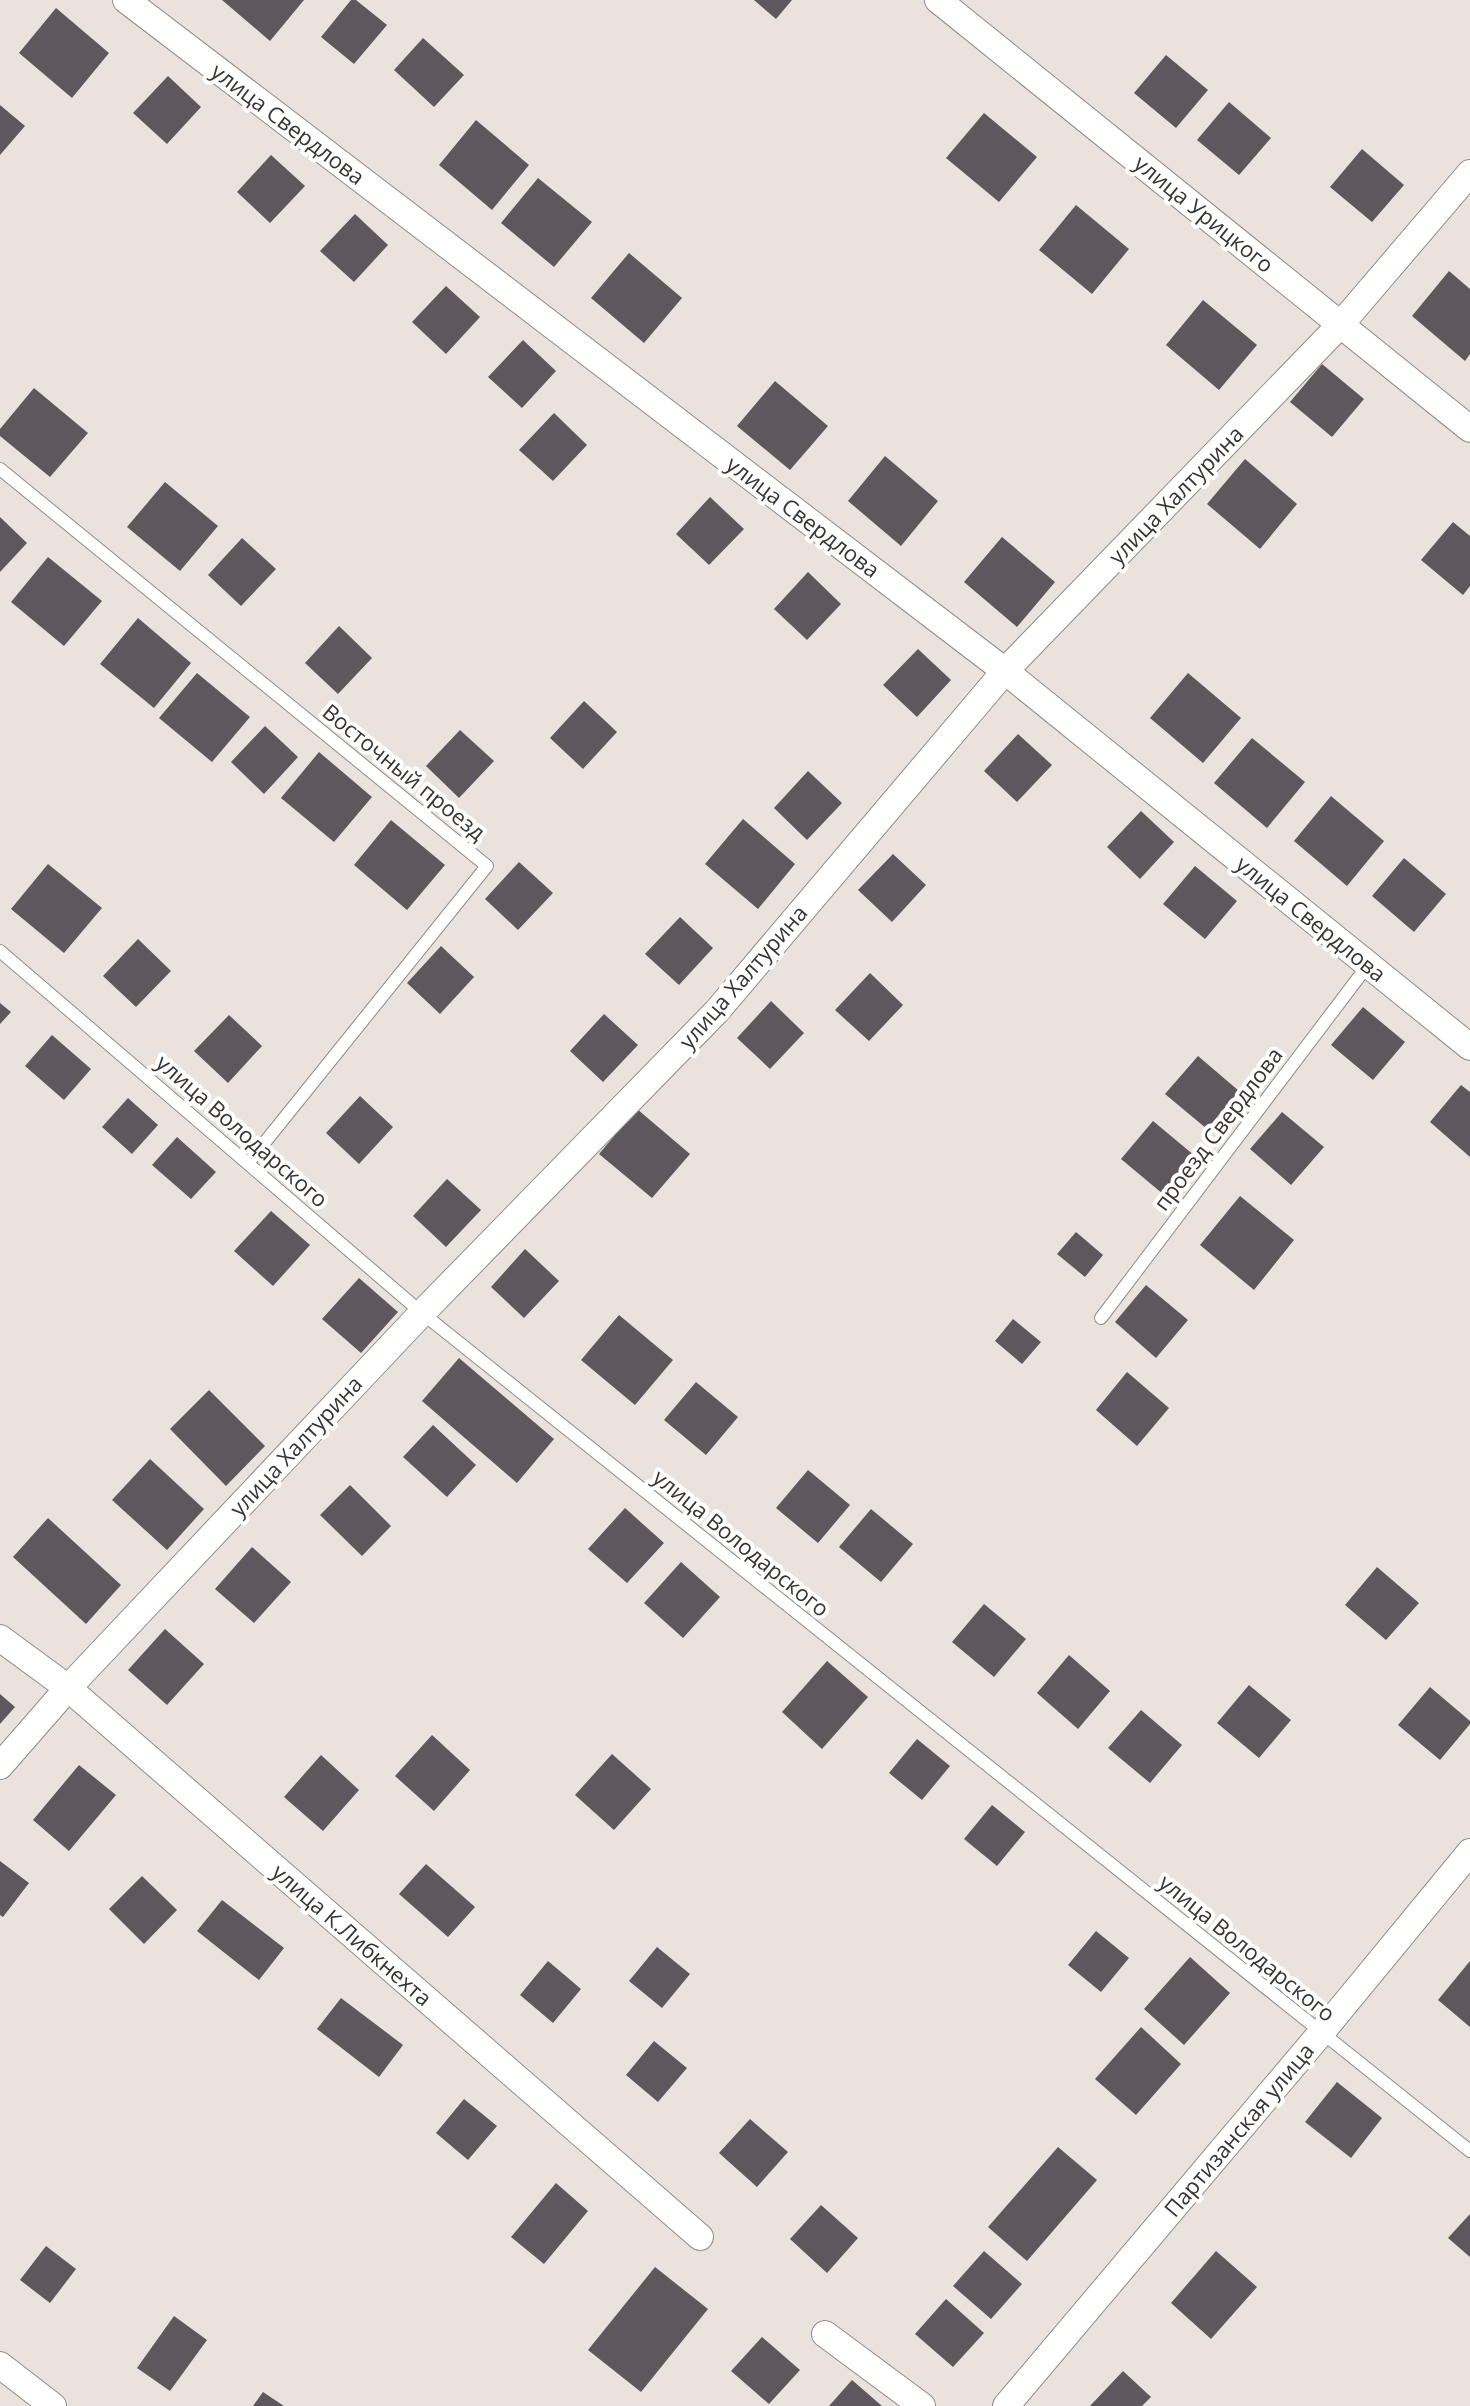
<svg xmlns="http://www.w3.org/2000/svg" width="1470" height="2406" font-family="'Open Sans',sans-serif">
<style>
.building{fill:#5e585d}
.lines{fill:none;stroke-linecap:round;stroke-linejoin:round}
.service-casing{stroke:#928b86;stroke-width:14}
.minor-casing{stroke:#928b86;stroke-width:28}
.service{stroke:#fff;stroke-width:12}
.minor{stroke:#fff;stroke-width:26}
.labels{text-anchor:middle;stroke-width:8;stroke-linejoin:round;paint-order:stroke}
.street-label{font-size:22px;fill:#373432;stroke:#fff}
</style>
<rect width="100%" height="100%" fill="#eae2dd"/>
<!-- building -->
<g class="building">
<polygon points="222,0 304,0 270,41"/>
<polygon points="351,0 356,0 387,25 354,64 321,37"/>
<polygon points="754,0 792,0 776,19"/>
<polygon points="56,8 109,53 72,98 19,53"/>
<polygon points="423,38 464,75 434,107 394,70"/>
<polygon points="1166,55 1208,90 1176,128 1134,93"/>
<polygon points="168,76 201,107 167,144 133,113"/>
<polygon points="1229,102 1271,138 1239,175 1197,140"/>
<polygon points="0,105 25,126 0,155"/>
<polygon points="984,113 1037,157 999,202 946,158"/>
<polygon points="476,120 529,165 492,210 439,165"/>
<polygon points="1362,149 1404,185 1372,222 1330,187"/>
<polygon points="271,155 305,186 270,223 237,192"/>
<polygon points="538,178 592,222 554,267 501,223"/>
<polygon points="1076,205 1129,249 1092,294 1039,250"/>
<polygon points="355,214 388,245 354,282 320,251"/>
<polygon points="629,253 682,298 644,343 591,298"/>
<polygon points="1449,271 1470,289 1470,354 1465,361 1412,316"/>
<polygon points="446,286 480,317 446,354 412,322"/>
<polygon points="1203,300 1257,345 1219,390 1166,345"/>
<polygon points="523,340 556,371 522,408 488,377"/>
<polygon points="1322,364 1364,399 1332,437 1290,402"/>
<polygon points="775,381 828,426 790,470 737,426"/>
<polygon points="34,388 88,433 50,477 0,436 0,429"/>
<polygon points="554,413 587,445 553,481 519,450"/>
<polygon points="885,456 938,501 901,546 848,501"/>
<polygon points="1245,459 1297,504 1260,549 1207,504"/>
<polygon points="165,482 218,526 180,571 127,527"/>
<polygon points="710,497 744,529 709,565 676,534"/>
<polygon points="0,517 27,543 0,572"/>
<polygon points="1453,522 1470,536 1470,586 1463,595 1421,560"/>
<polygon points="1002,537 1055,582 1017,627 964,582"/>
<polygon points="242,538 276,569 241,606 208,575"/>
<polygon points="48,557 102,601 64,646 11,602"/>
<polygon points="808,572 841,604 807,640 774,609"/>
<polygon points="138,618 191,663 154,708 100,664"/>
<polygon points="339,626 372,658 338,694 305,663"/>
<polygon points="918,649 951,680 917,717 883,685"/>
<polygon points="197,673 250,717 212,762 159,718"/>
<polygon points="1188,673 1241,718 1203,763 1150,718"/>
<polygon points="584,701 617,732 583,769 550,738"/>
<polygon points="265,726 298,757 264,794 231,762"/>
<polygon points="460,730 494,761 459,798 426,766"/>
<polygon points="1018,734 1052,765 1017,802 984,771"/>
<polygon points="1252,738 1305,782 1267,828 1214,783"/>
<polygon points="319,752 372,797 334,842 281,798"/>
<polygon points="808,771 842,803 807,840 774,808"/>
<polygon points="1331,796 1384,841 1347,886 1294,841"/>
<polygon points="1141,811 1174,842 1140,879 1107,847"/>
<polygon points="743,819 795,864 758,909 705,864"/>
<polygon points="391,820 445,865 407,910 354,865"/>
<polygon points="893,854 926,885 892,922 858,890"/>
<polygon points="1404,858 1446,894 1414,932 1372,896"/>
<polygon points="519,862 553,893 518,930 485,899"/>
<polygon points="48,864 102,908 64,953 11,909"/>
<polygon points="1195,866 1237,901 1205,939 1163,904"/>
<polygon points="680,917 713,948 679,985 645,954"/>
<polygon points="138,939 171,971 136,1007 103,976"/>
<polygon points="441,946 474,977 440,1014 407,983"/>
<polygon points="870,973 903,1005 869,1041 835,1010"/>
<polygon points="771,1001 804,1033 770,1069 737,1038"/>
<polygon points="0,1003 11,1012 0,1024"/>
<polygon points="1363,1007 1405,1042 1373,1080 1331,1045"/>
<polygon points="604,1014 638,1045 603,1082 570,1051"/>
<polygon points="229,1015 262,1046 228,1083 194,1051"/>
<polygon points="52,1035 91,1069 64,1100 25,1066"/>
<polygon points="1198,1056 1239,1091 1207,1129 1165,1094"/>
<polygon points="1461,1085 1470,1092 1470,1157 1430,1122"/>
<polygon points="360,1096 393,1127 359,1164 326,1133"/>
<polygon points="128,1098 158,1125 132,1154 102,1127"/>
<polygon points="637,1109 690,1154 652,1198 599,1154"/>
<polygon points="1282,1112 1324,1147 1291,1185 1250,1149"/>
<polygon points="1153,1121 1195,1156 1163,1194 1121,1159"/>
<polygon points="177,1137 216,1172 191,1199 152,1165"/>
<polygon points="447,1179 481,1210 446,1247 413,1216"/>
<polygon points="1240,1196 1294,1240 1254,1290 1200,1245"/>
<polygon points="271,1211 310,1245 273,1286 234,1251"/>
<polygon points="1076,1232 1103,1255 1085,1277 1057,1254"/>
<polygon points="525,1249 559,1281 524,1318 491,1287"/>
<polygon points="359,1278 398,1312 361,1353 322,1319"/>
<polygon points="1146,1285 1188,1320 1156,1358 1115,1322"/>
<polygon points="619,1315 673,1360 635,1405 581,1360"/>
<polygon points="1013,1319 1041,1342 1022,1364 995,1341"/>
<polygon points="459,1358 554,1439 517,1483 422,1401"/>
<polygon points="1127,1372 1169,1408 1137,1446 1096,1410"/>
<polygon points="696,1382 738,1417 706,1455 664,1420"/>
<polygon points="209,1390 265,1446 226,1486 170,1429"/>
<polygon points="433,1425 476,1465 447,1497 403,1457"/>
<polygon points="150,1459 204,1509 167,1550 112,1500"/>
<polygon points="808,1470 850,1505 818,1543 776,1508"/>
<polygon points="350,1485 391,1526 362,1556 320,1515"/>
<polygon points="625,1508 664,1543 627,1583 588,1549"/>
<polygon points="871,1509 913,1544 881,1582 839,1547"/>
<polygon points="48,1518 121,1585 86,1624 13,1557"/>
<polygon points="252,1547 291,1582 254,1623 215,1589"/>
<polygon points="681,1562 720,1597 683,1638 644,1603"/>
<polygon points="1377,1567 1419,1603 1386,1640 1345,1605"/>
<polygon points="984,1604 1026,1639 994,1677 952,1642"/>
<polygon points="165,1629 204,1664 167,1705 128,1670"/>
<polygon points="1069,1655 1110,1691 1078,1729 1037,1693"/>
<polygon points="827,1661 868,1697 822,1749 782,1712"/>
<polygon points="1249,1685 1291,1720 1259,1758 1217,1723"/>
<polygon points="1430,1687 1470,1721 1470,1724 1440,1760 1398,1725"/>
<polygon points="0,1694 15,1707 0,1724"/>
<polygon points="1141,1710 1182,1745 1150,1783 1108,1748"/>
<polygon points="432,1735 470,1770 434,1811 395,1776"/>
<polygon points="917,1739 950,1766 922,1800 889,1773"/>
<polygon points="612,1754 651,1789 614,1830 575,1795"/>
<polygon points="321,1755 359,1790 323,1831 284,1797"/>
<polygon points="79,1765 116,1795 69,1851 33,1820"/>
<polygon points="992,1805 1025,1832 997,1866 964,1839"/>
<polygon points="0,1861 29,1883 3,1917 0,1915"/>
<polygon points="426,1864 475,1907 448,1937 399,1894"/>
<polygon points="142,1876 177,1910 144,1944 109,1909"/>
<polygon points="222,1900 284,1948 259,1980 197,1931"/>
<polygon points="1096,1931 1129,1958 1101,1992 1068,1965"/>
<polygon points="657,1947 690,1974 662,2008 629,1981"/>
<polygon points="1190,1957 1230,1993 1184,2045 1144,2009"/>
<polygon points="548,1961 581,1989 553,2023 520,1995"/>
<polygon points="1470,1961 1470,2027 1438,2000"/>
<polygon points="341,1998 403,2045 379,2077 317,2029"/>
<polygon points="1141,2027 1181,2064 1136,2115 1095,2079"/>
<polygon points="654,2041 687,2068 658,2102 626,2075"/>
<polygon points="1337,2082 1382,2118 1351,2158 1305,2122"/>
<polygon points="464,2099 497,2126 468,2160 436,2133"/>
<polygon points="750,2119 788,2152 757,2187 719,2153"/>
<polygon points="1058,2147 1097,2180 1027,2261 988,2227"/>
<polygon points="556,2183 588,2211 544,2264 511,2237"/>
<polygon points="821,2205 858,2238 827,2273 790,2239"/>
<polygon points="1470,2214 1470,2257 1448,2238"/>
<polygon points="46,2246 76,2269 50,2303 20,2280"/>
<polygon points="984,2251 1022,2284 991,2319 953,2286"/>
<polygon points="1216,2251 1257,2287 1211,2339 1171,2303"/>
<polygon points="655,2267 708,2309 641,2392 588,2350"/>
<polygon points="946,2299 984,2333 953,2367 915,2334"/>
<polygon points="174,2316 207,2340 170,2391 137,2368"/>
<polygon points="762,2337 800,2370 769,2404 731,2371"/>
<polygon points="1123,2371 1151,2397 1142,2406 1090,2406"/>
<polygon points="852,2380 882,2406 829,2406"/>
<polygon points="263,2392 284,2406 253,2406"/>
</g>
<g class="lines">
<!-- service casing -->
<g class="service-casing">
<g id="service">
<polyline points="0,469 487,866 249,1162"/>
<polyline points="0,951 422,1313 1470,2151"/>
<polyline points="1101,1318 1368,965"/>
</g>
</g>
<!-- minor casing -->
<g class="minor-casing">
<g id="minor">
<polyline points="126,0 1005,671 1470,1047"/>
<polyline points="938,0 1470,429"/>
<polyline points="0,1638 68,1688 700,2237"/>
<polyline points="0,1766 68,1688 422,1313 717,1011 1005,671 1341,324 1470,173"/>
<polyline points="825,2334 922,2406"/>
<polyline points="0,2365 53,2406"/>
<polyline points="1006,2406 1321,2033 1470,1852"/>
</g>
</g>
<!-- service -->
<use href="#service" class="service"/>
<!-- minor -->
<use href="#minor" class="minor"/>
</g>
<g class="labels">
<!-- street labels -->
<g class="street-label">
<text transform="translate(288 124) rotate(37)" y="8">улица Свердлова</text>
<text transform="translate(1204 214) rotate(39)" y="8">улица Урицкого</text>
<text transform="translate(1176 495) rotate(-46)" y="8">улица Халтурина</text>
<text transform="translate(803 517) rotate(37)" y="8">улица Свердлова</text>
<text transform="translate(404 772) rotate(39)" y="8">Восточный проезд</text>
<text transform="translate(1311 919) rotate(39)" y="8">улица Свердлова</text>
<text transform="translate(743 977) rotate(-49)" y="8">улица Халтурина</text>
<text transform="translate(1218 1129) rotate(-53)" y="8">проезд Свердлова</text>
<text transform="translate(242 1131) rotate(41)" y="8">улица Володарского</text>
<text transform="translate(296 1446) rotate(-47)" y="8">улица Халтурина</text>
<text transform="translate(741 1543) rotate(39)" y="8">улица Володарского</text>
<text transform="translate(352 1935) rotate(41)" y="8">улица К.Либкнехта</text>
<text transform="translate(1247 1948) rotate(39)" y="8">улица Володарского</text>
<text transform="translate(1239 2130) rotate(-50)" y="8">Партизанская улица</text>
</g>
</g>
</svg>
